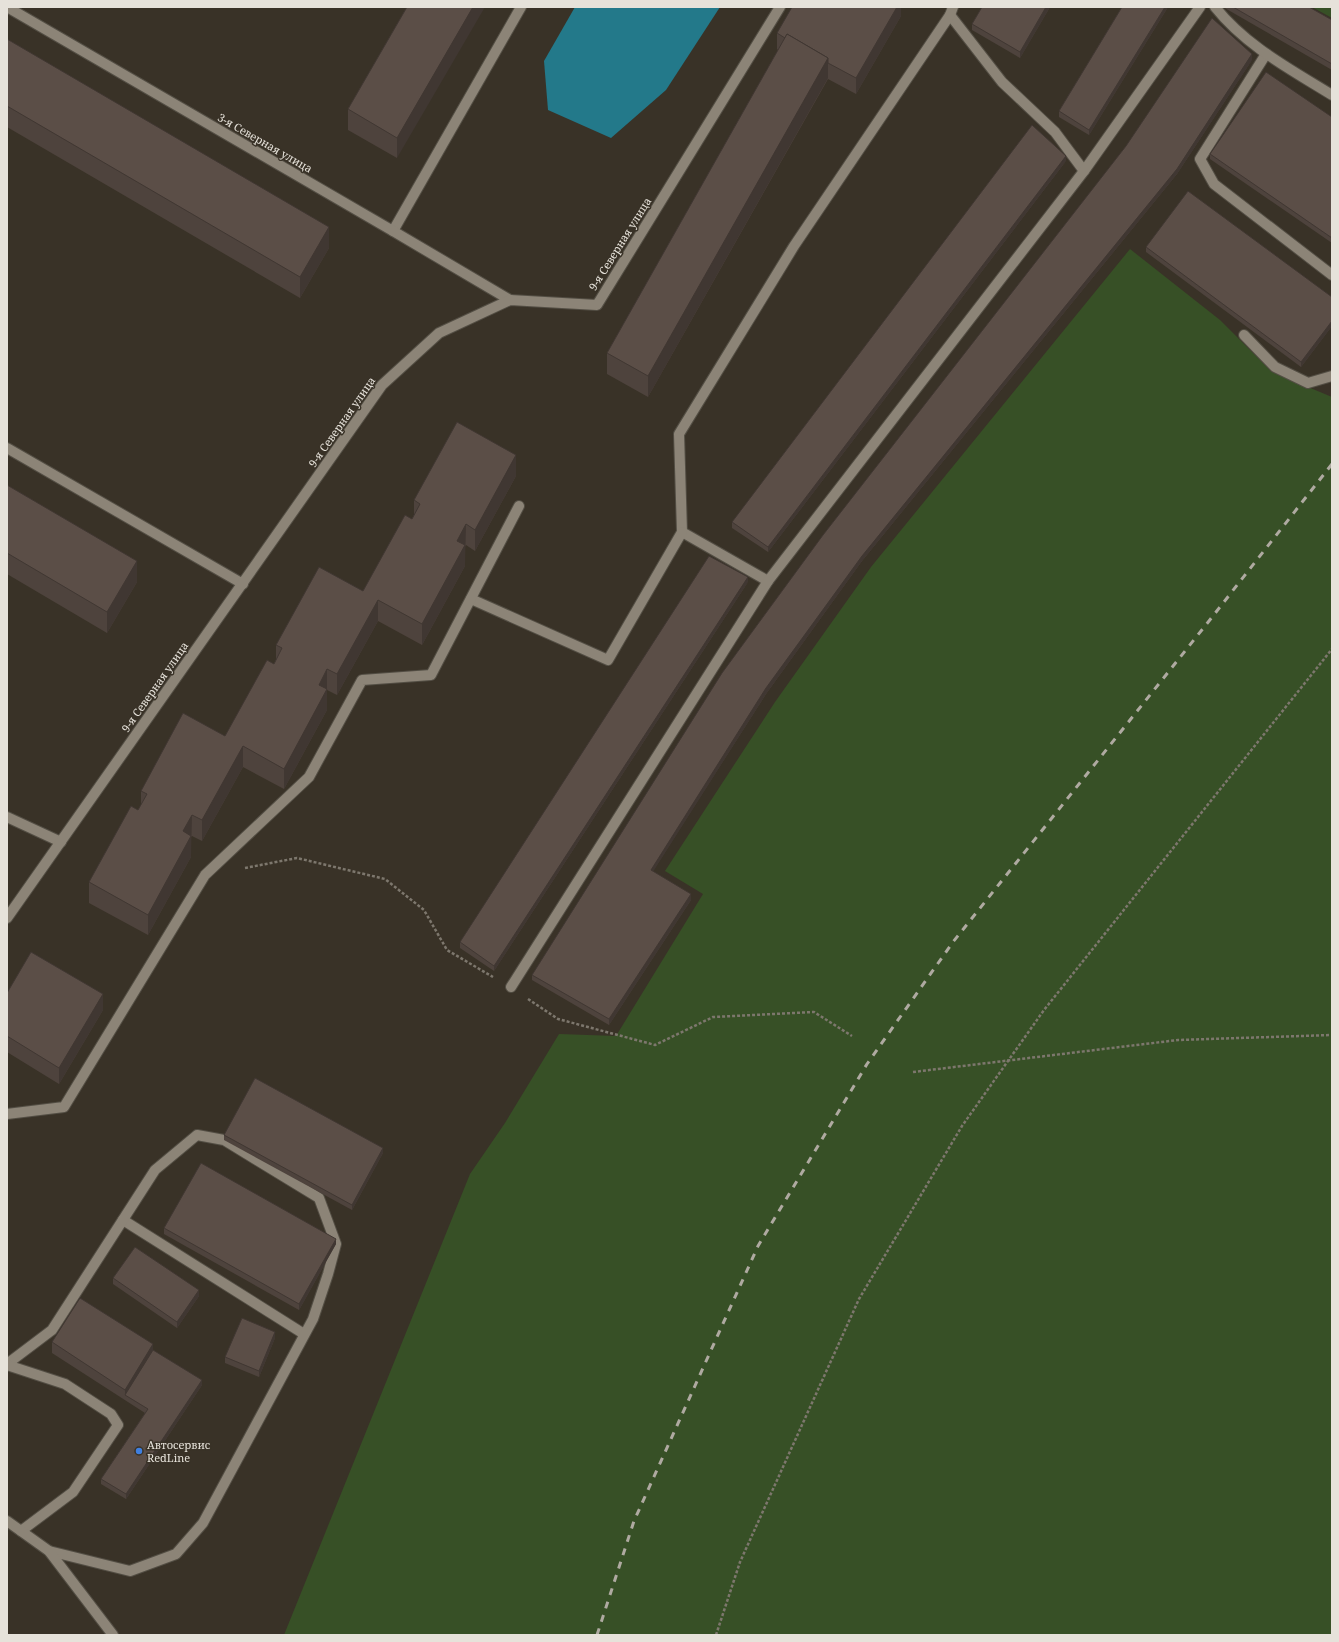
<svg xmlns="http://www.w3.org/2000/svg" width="1339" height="1642" font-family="'Noto Serif',serif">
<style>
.green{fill:#375026}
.water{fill:#23798a}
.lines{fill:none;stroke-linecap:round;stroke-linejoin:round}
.lane-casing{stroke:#534e44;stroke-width:12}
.street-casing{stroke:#534e44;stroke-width:12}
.path{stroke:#7d776d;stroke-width:2.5;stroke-dasharray:3 2;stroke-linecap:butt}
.lane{stroke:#8c8477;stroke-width:10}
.street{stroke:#8c8477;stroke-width:10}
.rail{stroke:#afaaa1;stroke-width:3;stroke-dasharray:7 7;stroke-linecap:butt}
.wall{fill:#4e433d}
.shaded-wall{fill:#403732}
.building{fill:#5b4e47;stroke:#403732}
.shop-dot{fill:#3f7fe0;stroke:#393227;stroke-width:1.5}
.labels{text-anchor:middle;stroke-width:3;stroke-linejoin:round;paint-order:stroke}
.street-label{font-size:11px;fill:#e6e2da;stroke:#393227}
.poi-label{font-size:11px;fill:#e6e2da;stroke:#393227;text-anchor:start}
</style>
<rect width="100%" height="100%" fill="#393227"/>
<!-- green -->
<g class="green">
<polygon points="1312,7 1332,7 1332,18"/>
<polygon points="1130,249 1220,320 1272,372 1332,397 1332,1635 284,1635 470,1174 505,1123 559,1034 616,1036 703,894 665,871 775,702 871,567"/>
</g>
<!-- water -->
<polygon class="water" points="575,7 720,7 666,90 611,138 548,110 544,61"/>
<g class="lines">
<!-- lane casing -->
<g class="lane-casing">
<g id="lane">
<polyline points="950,15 1002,82 1055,132 1084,171"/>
<polyline points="1266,54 1200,159 1214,184 1332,275"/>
<polyline points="393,231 521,7"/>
<polyline points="1244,335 1275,367 1308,383 1332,376"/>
<polyline points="7,448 243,584"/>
<polyline points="768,581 682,532 679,434 794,246 950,15 953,7"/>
<polyline points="471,599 608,660 682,532"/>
<polyline points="7,817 61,842"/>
<polyline points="511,987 768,581 1084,171 1200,7"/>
<polyline points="7,1114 64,1107 205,875 309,777 362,680 431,675 519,506"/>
<polyline points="123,1220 304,1334"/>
<polyline points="7,1364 52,1330 155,1170 197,1135 224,1140 319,1198 336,1244 328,1274 313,1319 203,1523 176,1554 130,1571 49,1551"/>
</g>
</g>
<!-- street casing -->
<g class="street-casing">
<g id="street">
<polyline points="7,7 393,231 510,300"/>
<path d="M1215,7C1246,46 1290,69 1332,95"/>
<polyline points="7,918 382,385 439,333 510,300 597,305 780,7"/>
<polyline points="7,1365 65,1384 111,1414 118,1425 73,1492 21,1531"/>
<polyline points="7,1521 49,1551 113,1635"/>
</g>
</g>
<!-- path -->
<g class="path">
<polyline points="245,868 297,858 385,879 424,910 447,950 493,977"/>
<polyline points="528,999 558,1019 655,1045 713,1017 814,1012 852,1036"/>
<polyline points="913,1072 1178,1040 1332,1035"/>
<polyline points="716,1635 740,1562 859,1299 962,1126 1044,1010 1332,649"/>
</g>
<!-- lane -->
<use href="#lane" class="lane"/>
<!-- street -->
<use href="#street" class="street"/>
<!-- rail -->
<polyline class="rail" points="597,1635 634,1521 758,1246 867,1064 953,942 1209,621 1332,464"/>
</g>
<!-- wall -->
<g class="wall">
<polygon points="407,7 397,158 348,130 348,109"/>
<polygon points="901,7 901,16 856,94 828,79 648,397 607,374 607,353 778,50 777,49 777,33"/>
<polygon points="982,7 1050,7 1020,58 972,30 972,24"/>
<polygon points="1122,7 1168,7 1089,135 1059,117 1059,111"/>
<polygon points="1223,7 1309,7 1332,20 1332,70"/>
<polygon points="7,39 329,248 300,298 7,127"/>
<polygon points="1252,60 1177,174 862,561 766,694 653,871 691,900 609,1025 532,980 532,975"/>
<polygon points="1332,117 1332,243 1210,159 1210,154"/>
<polygon points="1066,161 768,552 732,528 732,522"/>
<polygon points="1146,247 1332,297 1332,326 1301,367 1146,252"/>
<polygon points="516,476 475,551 466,545 465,547 465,566 422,645 378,621 337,695 327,690 327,710 284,789 243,767 202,841 192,836 191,837 191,857 148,935 89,903 89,882 141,806 141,791 225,736 274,664 276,660 276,645 363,591 412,519 414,515 414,500"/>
<polygon points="7,485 137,582 107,633 7,574"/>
<polygon points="748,582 494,971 460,948 460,942"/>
<polygon points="7,993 103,1010 59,1084 7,1052"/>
<polygon points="224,1135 383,1153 352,1210 224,1140"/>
<polygon points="164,1228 336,1244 299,1310 164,1234"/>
<polygon points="113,1278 199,1296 177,1328 113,1284"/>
<polygon points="275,1338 259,1377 225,1363 225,1357"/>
<polygon points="52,1342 153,1350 202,1385 126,1499 101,1484 101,1479 145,1413 52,1353"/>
</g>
<!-- shaded-wall -->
<g class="shaded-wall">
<polygon points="473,7 485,7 397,158 397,138"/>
<polygon points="897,7 901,7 901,16 856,94 856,78"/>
<polygon points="1046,7 1050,7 1020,58 1020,52"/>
<polygon points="1165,7 1168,7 1089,135 1089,130"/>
<polygon points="1252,54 1252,60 1177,174 862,561 766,694 651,875 651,870 766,688 862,556"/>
<polygon points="828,58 828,78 648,397 648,376"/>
<polygon points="1066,156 1066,161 768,552 768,547"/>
<polygon points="329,227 329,248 300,298 300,277"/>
<polygon points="1332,321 1332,326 1301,367 1301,362"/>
<polygon points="516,455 516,476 475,551 475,530"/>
<polygon points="466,524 465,566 422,645 422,624 457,541"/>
<polygon points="137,561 137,582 107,633 107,612"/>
<polygon points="748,577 748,582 494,971 494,966"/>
<polygon points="378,600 378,621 337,695 337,674"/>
<polygon points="327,669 327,710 284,789 284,769 319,685"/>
<polygon points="243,746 243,767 202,841 202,820"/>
<polygon points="192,815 191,857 148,935 148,915 183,831"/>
<polygon points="691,894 691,900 609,1025 609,1019"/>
<polygon points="103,994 103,1010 59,1084 59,1068"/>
<polygon points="383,1148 383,1153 352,1210 352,1205"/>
<polygon points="336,1239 336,1244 299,1310 299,1304"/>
<polygon points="199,1290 199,1296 177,1328 177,1322"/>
<polygon points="275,1332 275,1338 259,1377 259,1371"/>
<polygon points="153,1344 153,1355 125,1395 125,1401 125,1390"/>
<polygon points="202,1380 202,1385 126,1499 126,1494"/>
</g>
<!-- building -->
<g class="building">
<polygon points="407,7 473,7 397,138 348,109"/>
<polygon points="792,7 897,7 856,78 828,63 828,58 787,34 785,38 777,33"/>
<polygon points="982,7 1046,7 1020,52 972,24"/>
<polygon points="1122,7 1165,7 1089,130 1059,111"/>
<polygon points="1233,7 1309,7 1332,20 1332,64"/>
<polygon points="1212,18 1252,54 1177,169 862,556 766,688 651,870 691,894 609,1019 532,975 722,673 823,535 1126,146"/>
<polygon points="787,34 828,58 648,376 607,353"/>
<polygon points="7,39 329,227 300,277 7,106"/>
<polygon points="1266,72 1332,117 1332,238 1210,154"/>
<polygon points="1032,125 1066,156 768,547 732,522"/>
<polygon points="1188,191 1332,297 1332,321 1301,362 1146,247"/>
<polygon points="457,422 516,455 475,530 466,524 457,541 465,545 422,624 378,600 337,674 327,669 319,685 327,689 284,769 243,746 202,820 192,815 183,831 191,836 148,915 89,882 131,806 138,810 147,794 141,791 183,713 225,736 267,660 274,664 282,648 276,645 319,567 363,591 405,515 412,519 420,504 414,500"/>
<polygon points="7,485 137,561 107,612 7,553"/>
<polygon points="709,556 748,577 494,966 460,942"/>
<polygon points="31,952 103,994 59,1068 7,1036 7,993"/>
<polygon points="255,1078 383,1148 352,1205 224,1135"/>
<polygon points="201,1163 336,1239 299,1304 164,1228"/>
<polygon points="135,1247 199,1290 177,1322 113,1278"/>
<polygon points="80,1298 153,1344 125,1390 52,1342"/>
<polygon points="242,1318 275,1332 259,1371 225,1357"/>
<polygon points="153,1350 202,1380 126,1494 101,1479 148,1409 125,1395"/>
</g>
<!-- markers -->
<circle class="shop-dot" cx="139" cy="1451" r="4"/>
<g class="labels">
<!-- street labels -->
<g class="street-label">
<text transform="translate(265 143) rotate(30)" y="4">3-я Северная улица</text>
<text transform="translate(620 244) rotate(-58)" y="4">9-я Северная улица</text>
<text transform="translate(342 422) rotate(-55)" y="4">9-я Северная улица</text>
<text transform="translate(155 687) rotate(-55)" y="4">9-я Северная улица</text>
</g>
<!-- poi labels -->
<g class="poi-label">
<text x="147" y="1449">Автосервис<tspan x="147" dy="13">RedLine</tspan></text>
</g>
</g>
<!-- border -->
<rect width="1339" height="1642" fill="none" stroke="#e6e2da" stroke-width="16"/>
</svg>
